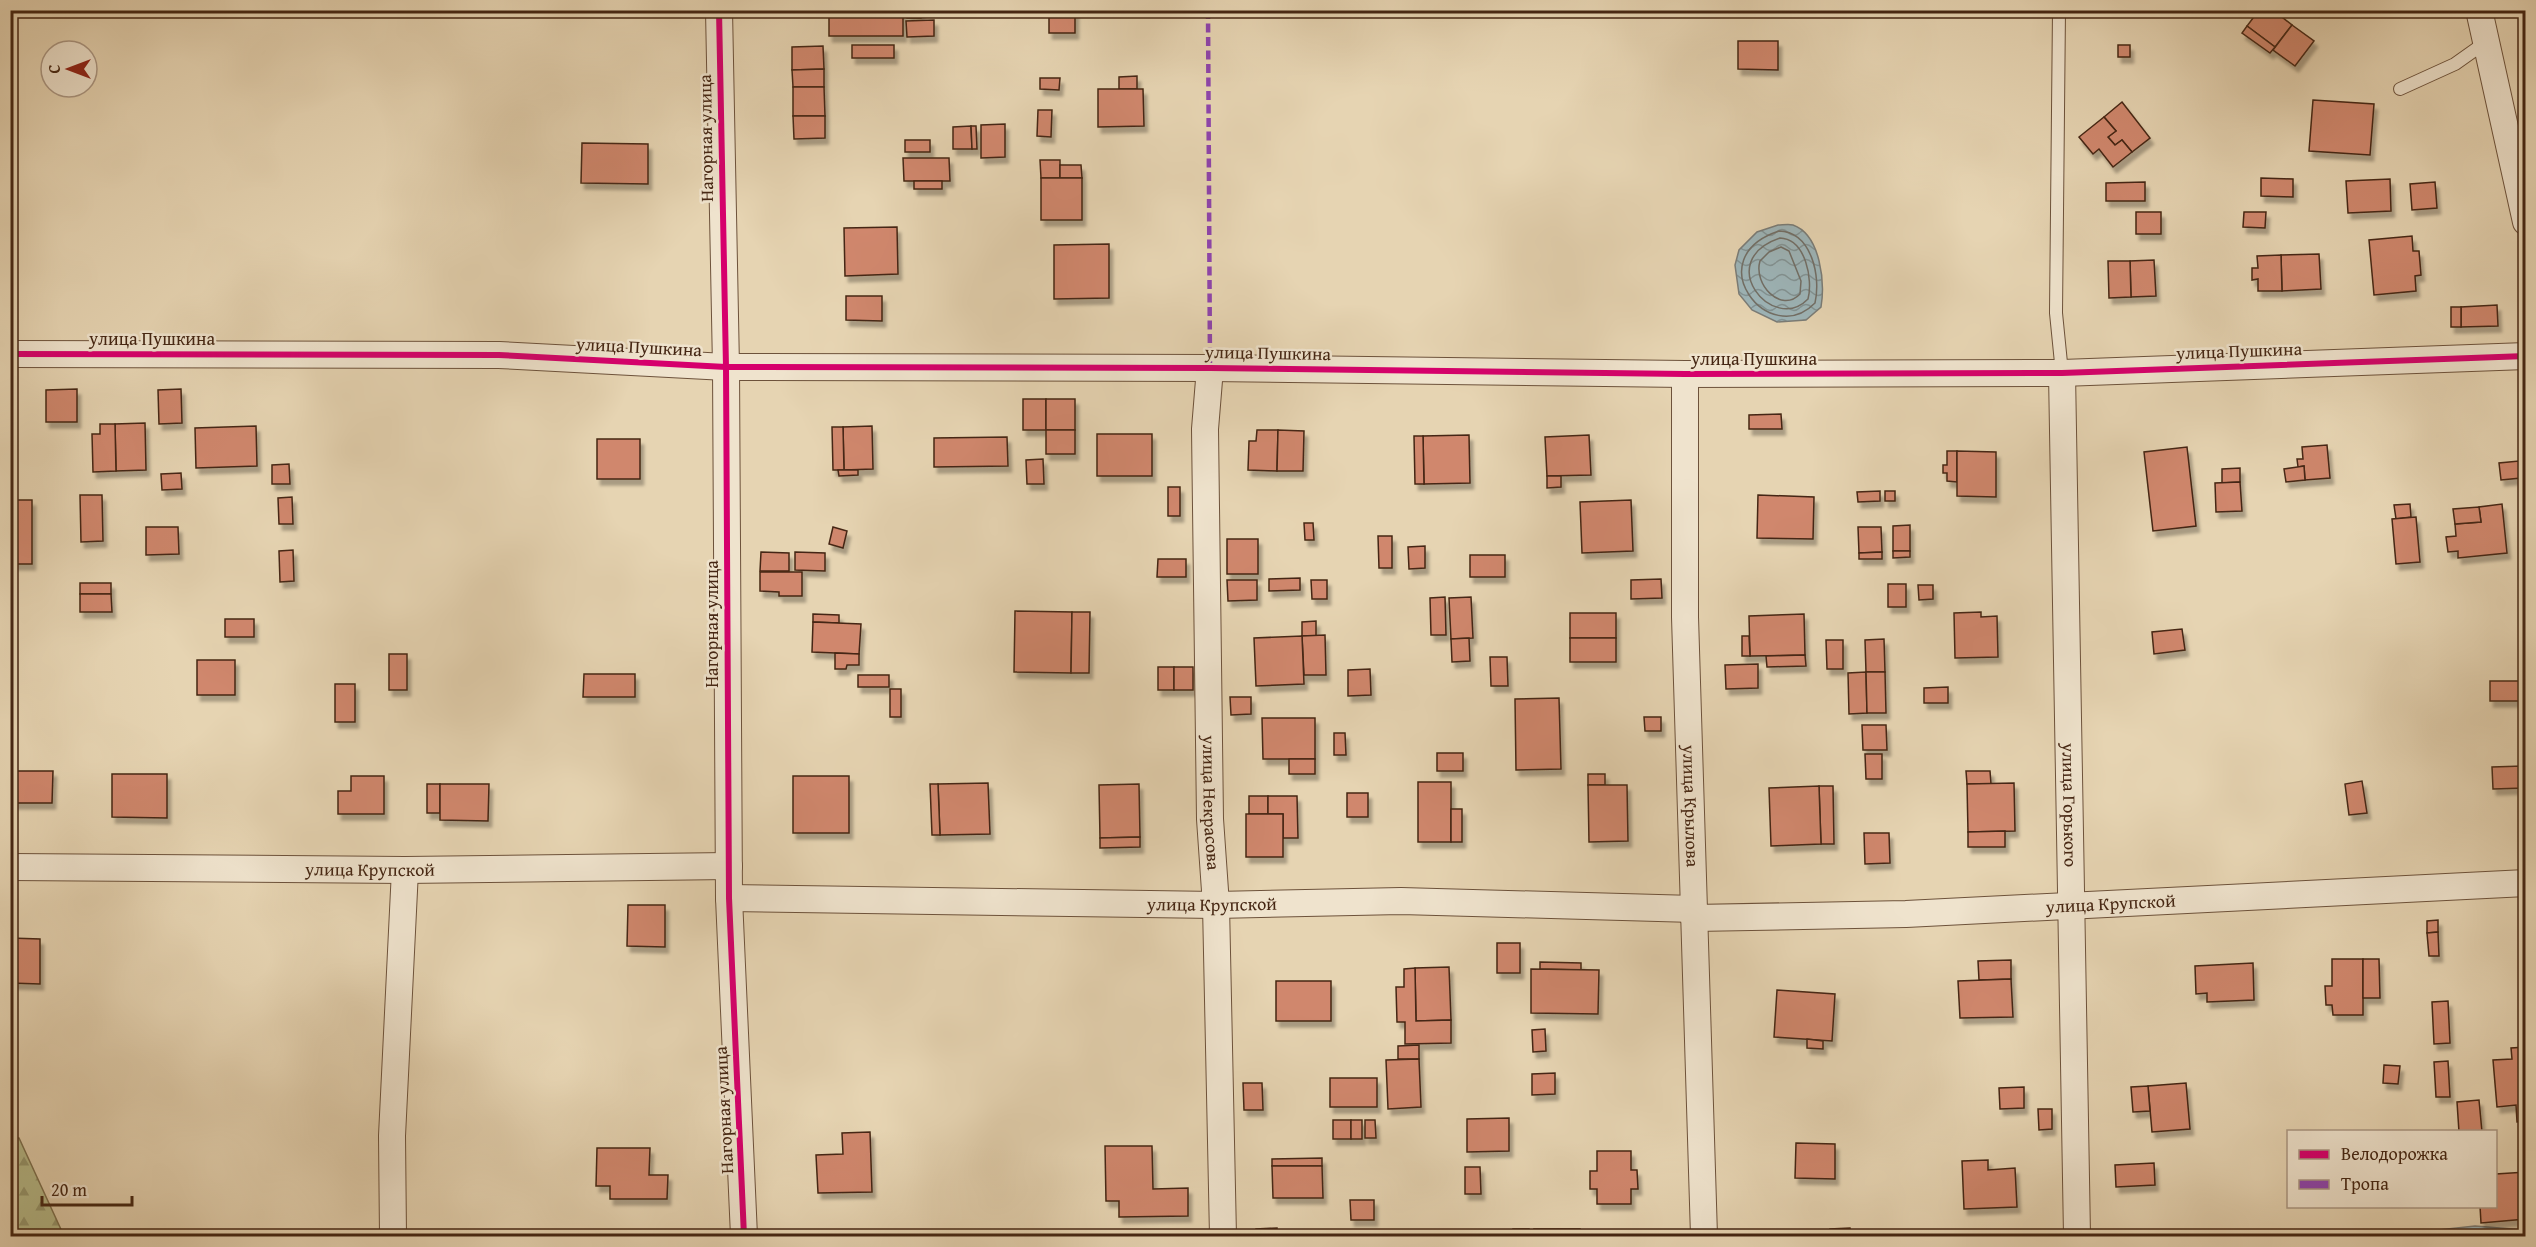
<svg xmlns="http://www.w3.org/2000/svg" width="2536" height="1247" font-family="'Gentium Book Plus',serif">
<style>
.forest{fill:url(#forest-firs);stroke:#7e714f;stroke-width:1.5}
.water{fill:url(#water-waves);stroke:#7a7c77;stroke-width:1.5}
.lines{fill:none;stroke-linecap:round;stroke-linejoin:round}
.shore{stroke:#716e66;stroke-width:1.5}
.building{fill:#d0876d;stroke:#452613;stroke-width:1.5;filter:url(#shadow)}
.lane-casing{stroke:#6d523b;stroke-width:14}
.street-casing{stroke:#6d523b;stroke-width:28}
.lane{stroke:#efe3cd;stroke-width:12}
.street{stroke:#efe3cd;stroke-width:26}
.quiet{stroke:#8e44ad;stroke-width:4.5;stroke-dasharray:9 4.5;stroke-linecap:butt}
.cycleway-casing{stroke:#efe3cd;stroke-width:10}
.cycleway{stroke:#d6006c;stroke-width:6}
.labels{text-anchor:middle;stroke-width:5;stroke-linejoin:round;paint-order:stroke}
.street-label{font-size:18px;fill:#452613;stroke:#efe3cd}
</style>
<defs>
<pattern id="forest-firs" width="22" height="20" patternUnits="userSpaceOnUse" patternTransform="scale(1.5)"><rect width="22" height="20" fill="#b7bc8b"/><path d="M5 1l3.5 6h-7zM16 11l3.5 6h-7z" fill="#979970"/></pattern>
<pattern id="water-waves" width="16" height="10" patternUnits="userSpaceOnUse" patternTransform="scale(1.5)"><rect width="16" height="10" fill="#9db5b9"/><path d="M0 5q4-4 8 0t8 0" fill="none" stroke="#829395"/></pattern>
<filter id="shadow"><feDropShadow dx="3.5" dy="6" stdDeviation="1.5" flood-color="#0004"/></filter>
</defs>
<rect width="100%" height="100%" fill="#e6d4b2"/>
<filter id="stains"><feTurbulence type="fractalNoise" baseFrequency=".00333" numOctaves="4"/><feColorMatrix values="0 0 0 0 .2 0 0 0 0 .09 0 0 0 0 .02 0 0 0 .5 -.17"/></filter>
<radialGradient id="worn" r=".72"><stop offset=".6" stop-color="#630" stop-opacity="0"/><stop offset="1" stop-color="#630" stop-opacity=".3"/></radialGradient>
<!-- forest -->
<polygon class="forest" points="10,1138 19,1138 64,1236 11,1236"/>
<!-- water -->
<g class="water">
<path d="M1778,225C1782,225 1789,224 1793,225C1821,235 1825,283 1821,307L1806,320L1777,322L1752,310L1739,294L1735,265L1739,250L1757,232Z"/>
<polygon points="2475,1226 2524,1230 2525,1236 2383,1236"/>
</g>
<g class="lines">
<!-- shore -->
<g class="shore">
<path d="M1779,231C1812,232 1821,277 1815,303C1769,350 1697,258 1779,231Z"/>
<path d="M1780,238C1806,239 1813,280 1808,299C1773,335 1712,261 1780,238Z"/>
<path d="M1781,247L1789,251L1801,281L1800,294C1781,314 1753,284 1760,261L1769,252Z"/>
<polyline points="2435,1236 2475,1232 2526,1236"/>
</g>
</g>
<!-- building -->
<g class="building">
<polygon points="829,10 903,11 903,36 829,36"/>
<polygon points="906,10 921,10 921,18 907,18"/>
<rect x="1049" y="10" width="26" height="23"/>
<polygon points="2259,10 2273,10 2292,25 2275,47 2247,26"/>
<polygon points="934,20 934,36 907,37 906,21"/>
<polygon points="2292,25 2314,41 2295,66 2273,50"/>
<polygon points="2247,26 2275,47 2270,53 2242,33"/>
<polygon points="1738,41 1778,41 1778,70 1738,69"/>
<rect x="852" y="45" width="42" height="13"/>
<rect x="2118" y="45" width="12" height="12"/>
<polygon points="823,46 824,69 792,70 792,47"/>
<polygon points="824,69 824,87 793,87 792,70"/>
<polygon points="1137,76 1137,89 1119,89 1119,77"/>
<polygon points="1040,78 1060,78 1059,90 1040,89"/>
<polygon points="793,87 824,87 825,116 793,116"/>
<polygon points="1098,89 1143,89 1144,126 1098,127"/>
<polygon points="2313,100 2374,104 2370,155 2309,151"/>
<polygon points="2122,102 2150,138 2132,152 2122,140 2115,145 2108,137 2116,131 2104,117"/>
<polygon points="1038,110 1052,110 1051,137 1037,136"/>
<polygon points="793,116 825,116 825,138 794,139"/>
<polygon points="2104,117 2116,131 2108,137 2115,145 2122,140 2132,152 2113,167 2099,149 2093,154 2079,137"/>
<polygon points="1005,124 1005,157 981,158 981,125"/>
<polygon points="971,126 972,149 953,149 953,127"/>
<polygon points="971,126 976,126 977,149 972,149"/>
<rect x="905" y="140" width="25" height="12"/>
<polygon points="582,143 648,144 648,184 581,183"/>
<polygon points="903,158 949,158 950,181 904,181"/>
<polygon points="1040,160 1060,160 1060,178 1041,178"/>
<polygon points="1060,165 1081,165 1082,178 1060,178"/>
<rect x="1041" y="178" width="41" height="42"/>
<polygon points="2261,178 2293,179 2293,197 2261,196"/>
<polygon points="2390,179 2391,211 2348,213 2346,181"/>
<rect x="914" y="181" width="28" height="8"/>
<polygon points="2145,182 2145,201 2106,201 2106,183"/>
<polygon points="2435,182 2437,208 2412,210 2410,184"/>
<rect x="2136" y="212" width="25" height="22"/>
<polygon points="2244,212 2266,212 2265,228 2243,227"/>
<polygon points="897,227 898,274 845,276 844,228"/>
<polygon points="2412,236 2413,251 2419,251 2421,275 2415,276 2416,291 2374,295 2369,240"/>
<polygon points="1109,244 1109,298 1054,299 1054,245"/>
<polygon points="2319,254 2321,289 2282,291 2281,255"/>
<polygon points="2281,255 2282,291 2258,291 2258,279 2252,280 2252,268 2258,268 2257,256"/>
<polygon points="2154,260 2156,296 2131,297 2130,261"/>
<polygon points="2108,261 2130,261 2131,297 2109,298"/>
<polygon points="846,296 882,296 882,321 846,320"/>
<polygon points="2497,305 2498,326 2461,327 2461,307"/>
<rect x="2451" y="307" width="10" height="20"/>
<polygon points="77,389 77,422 46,422 46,390"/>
<polygon points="181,389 182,423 159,424 158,390"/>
<rect x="1023" y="399" width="23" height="31"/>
<rect x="1046" y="399" width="29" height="31"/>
<polygon points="1781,414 1782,429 1749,429 1749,415"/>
<polygon points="145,423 146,470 116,471 115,424"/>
<polygon points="100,424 115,424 116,471 93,472 92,434 100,434"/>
<polygon points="256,426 257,466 196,468 195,428"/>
<polygon points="872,426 873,469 844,470 843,427"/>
<polygon points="832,427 843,427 844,470 833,470"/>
<rect x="1046" y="430" width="29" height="24"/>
<polygon points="1257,430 1278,430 1277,471 1248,470 1249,441 1256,441"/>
<polygon points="1278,430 1304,431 1303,471 1277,471"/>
<rect x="1097" y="434" width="55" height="42"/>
<polygon points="1469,435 1470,483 1424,484 1423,436"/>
<polygon points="1589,435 1591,475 1547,476 1545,437"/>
<polygon points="1414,436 1423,436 1424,484 1415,484"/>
<polygon points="1007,437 1008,466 934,467 934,438"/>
<rect x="597" y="439" width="43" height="40"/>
<polygon points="2327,445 2330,478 2305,480 2304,466 2298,467 2297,459 2303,459 2302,447"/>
<polygon points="2187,447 2196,526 2153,531 2144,452"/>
<polygon points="1947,451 1957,451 1957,482 1947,481 1947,473 1943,473 1943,465 1947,465"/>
<polygon points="1957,451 1996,452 1996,497 1957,496"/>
<polygon points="1043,459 1044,484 1027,484 1026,460"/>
<polygon points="2519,461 2521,478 2501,480 2499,463"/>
<polygon points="289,464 290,484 272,484 272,465"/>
<polygon points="2304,466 2305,480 2286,482 2284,469"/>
<polygon points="2240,468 2240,482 2222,483 2222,469"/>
<polygon points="838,470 858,470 858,475 839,476"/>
<polygon points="181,473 182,489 162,490 161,474"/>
<polygon points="1547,476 1561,476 1561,487 1547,488"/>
<polygon points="2240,482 2242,511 2216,512 2215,483"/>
<rect x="1168" y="487" width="12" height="29"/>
<polygon points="1880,491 1880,501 1858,502 1857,492"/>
<rect x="1885" y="491" width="10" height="10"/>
<polygon points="80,495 102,495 103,541 81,542"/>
<polygon points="1758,495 1814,497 1813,539 1757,538"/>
<polygon points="292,497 293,524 279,524 278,498"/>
<rect x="10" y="500" width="22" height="64"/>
<polygon points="1631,500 1633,551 1582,553 1580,502"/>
<polygon points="2410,504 2411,517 2396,519 2394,505"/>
<polygon points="2502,504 2507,553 2458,558 2458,551 2448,552 2446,537 2456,536 2455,524 2481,522 2479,507"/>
<polygon points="2479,507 2481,522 2455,524 2453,509"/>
<polygon points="2416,517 2420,562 2396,564 2392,519"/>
<polygon points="1304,523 1313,523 1314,540 1305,540"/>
<polygon points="1910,525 1910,551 1893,551 1893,526"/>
<polygon points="146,527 178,527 179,554 146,555"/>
<polygon points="833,527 847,531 843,548 829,544"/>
<polygon points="1858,527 1881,527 1882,552 1859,553"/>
<polygon points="1378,536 1392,536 1392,568 1379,568"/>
<rect x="1227" y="539" width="31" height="35"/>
<polygon points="1425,546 1425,568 1409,569 1408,547"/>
<polygon points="293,550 294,581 280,582 279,551"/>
<polygon points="1893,551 1910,551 1910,557 1893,558"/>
<polygon points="761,552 789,553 789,571 760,571"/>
<polygon points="795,552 825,553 825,571 795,570"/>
<polygon points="1882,552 1882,559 1859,559 1859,553"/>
<rect x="1470" y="555" width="35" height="22"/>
<polygon points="1158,559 1186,559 1186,577 1157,577"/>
<polygon points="760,572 802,572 802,596 779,596 779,592 760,591"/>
<polygon points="1300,578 1300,590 1269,591 1269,579"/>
<polygon points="1661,579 1662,598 1631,599 1631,580"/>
<polygon points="1227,580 1257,580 1257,600 1228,601"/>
<polygon points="1311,580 1327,580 1327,599 1312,599"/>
<rect x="80" y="583" width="31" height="11"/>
<rect x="1888" y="584" width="18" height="23"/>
<polygon points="1918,585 1933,585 1933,599 1919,600"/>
<polygon points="80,594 111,594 112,612 80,612"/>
<polygon points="1445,597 1446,635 1431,635 1430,598"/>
<polygon points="1471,597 1473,638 1451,639 1449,598"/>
<polygon points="1015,611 1072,612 1071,673 1014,672"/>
<polygon points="1072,612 1090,612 1089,673 1071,673"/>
<polygon points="1981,612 1981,617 1997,616 1998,657 1955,658 1954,613"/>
<rect x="1570" y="613" width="46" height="25"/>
<polygon points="813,614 839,615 839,623 813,622"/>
<polygon points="1804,614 1805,655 1750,656 1749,616"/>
<rect x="225" y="619" width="29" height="18"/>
<polygon points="1316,621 1316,636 1302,636 1302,622"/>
<polygon points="813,622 861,624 859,654 812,652"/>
<polygon points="2182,629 2185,650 2154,654 2152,632"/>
<polygon points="1325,635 1326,675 1304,675 1302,636"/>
<polygon points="1302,636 1304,684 1256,686 1254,638"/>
<polygon points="1742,636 1749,636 1750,656 1742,656"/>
<polygon points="1469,638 1470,661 1452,662 1451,639"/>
<rect x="1570" y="638" width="46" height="24"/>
<polygon points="1884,639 1885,672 1866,672 1865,640"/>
<polygon points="1826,640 1843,640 1843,669 1827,669"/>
<polygon points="835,653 859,654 859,665 847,665 846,669 835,669"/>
<rect x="389" y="654" width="18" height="36"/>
<polygon points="1805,655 1806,666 1767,667 1766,656"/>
<polygon points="1490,657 1507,657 1508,686 1491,686"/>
<rect x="197" y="660" width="38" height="35"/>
<polygon points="1758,664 1758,688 1726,689 1725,665"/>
<rect x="1158" y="667" width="16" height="23"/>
<rect x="1174" y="667" width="19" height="23"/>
<polygon points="1370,669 1371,695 1348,696 1348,670"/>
<polygon points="1866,672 1867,713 1849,714 1848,673"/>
<polygon points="1866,672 1885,672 1886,713 1867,713"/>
<polygon points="584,674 635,674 635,697 583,697"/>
<rect x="858" y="675" width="31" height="12"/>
<rect x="2490" y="681" width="30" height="20"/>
<rect x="335" y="684" width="20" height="38"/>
<polygon points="1948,687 1948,703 1924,703 1924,688"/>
<rect x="890" y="689" width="11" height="28"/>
<polygon points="1230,697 1251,697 1251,714 1231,715"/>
<polygon points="1559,698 1561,769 1516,770 1515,699"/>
<polygon points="1644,717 1661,717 1661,731 1645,731"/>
<polygon points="1262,718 1315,718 1315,759 1263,759"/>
<polygon points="1862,725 1886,725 1887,750 1863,750"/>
<polygon points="1334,733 1345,733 1346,755 1334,755"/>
<rect x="1437" y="753" width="26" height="18"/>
<polygon points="1865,754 1882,754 1882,779 1866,779"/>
<rect x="1289" y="759" width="26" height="15"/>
<polygon points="2523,766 2524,788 2493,789 2492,767"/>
<polygon points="10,771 53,771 52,803 10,803"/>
<polygon points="1966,771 1990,771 1991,784 1967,784"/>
<polygon points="112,774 167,774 167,818 112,817"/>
<rect x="1588" y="774" width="17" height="11"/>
<polygon points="351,776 384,776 384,814 338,814 338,791 351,791"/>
<rect x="793" y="776" width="56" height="57"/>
<polygon points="2362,781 2367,813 2349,815 2345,784"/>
<rect x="1418" y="782" width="33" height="60"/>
<polygon points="988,783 990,834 940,835 938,784"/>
<polygon points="2014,783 2015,831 1968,832 1967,784"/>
<rect x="427" y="784" width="13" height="29"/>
<polygon points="440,784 489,784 488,821 440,820"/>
<polygon points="930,784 938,784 940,835 932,835"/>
<polygon points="1139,784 1140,837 1100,838 1099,785"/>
<polygon points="1588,785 1627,785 1628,841 1589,842"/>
<polygon points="1819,786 1833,786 1834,844 1821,844"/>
<polygon points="1819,786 1821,844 1771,846 1769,788"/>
<rect x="1347" y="793" width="21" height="24"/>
<rect x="1249" y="796" width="19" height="18"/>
<polygon points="1268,796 1297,796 1298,838 1283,838 1283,814 1268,814"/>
<rect x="1451" y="809" width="11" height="33"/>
<rect x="1246" y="814" width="37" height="43"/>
<polygon points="2005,831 2005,847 1968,847 1968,832"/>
<polygon points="1864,833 1889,833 1890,863 1865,864"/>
<polygon points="1140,837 1140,847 1100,848 1100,838"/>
<polygon points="628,905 665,905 665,947 627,946"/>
<polygon points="2438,920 2438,932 2427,933 2427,921"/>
<polygon points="2526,924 2526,946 2522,947 2520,925"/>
<polygon points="2438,932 2439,956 2429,956 2427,933"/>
<polygon points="10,938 40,939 40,984 10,983"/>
<rect x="1497" y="943" width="23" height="30"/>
<polygon points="2332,959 2363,959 2363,1015 2333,1015 2332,1005 2326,1005 2325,986 2332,986"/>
<polygon points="2363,959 2379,959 2380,998 2363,998"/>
<polygon points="2011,960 2011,979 1979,980 1978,961"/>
<polygon points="1540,962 1581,963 1581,970 1540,969"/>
<polygon points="2253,963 2254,1000 2207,1002 2207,993 2196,994 2195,966"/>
<polygon points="1449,967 1451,1020 1416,1021 1415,968"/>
<polygon points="1415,968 1416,1021 1451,1020 1451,1043 1405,1044 1405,1022 1397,1022 1396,987 1404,987 1404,969"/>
<polygon points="1531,969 1599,970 1598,1014 1531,1013"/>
<polygon points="2011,979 2013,1017 1960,1018 1958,981"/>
<rect x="1276" y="981" width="55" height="40"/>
<polygon points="1777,990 1835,994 1832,1041 1774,1037"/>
<polygon points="2448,1001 2450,1043 2434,1044 2432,1002"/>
<polygon points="1545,1029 1546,1051 1533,1052 1532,1030"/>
<polygon points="1807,1039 1823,1041 1823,1049 1807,1048"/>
<polygon points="1419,1045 1419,1059 1398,1059 1398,1046"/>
<polygon points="2526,1047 2526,1121 2517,1122 2516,1105 2497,1107 2493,1060 2512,1059 2511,1048"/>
<polygon points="1419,1059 1421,1107 1388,1109 1386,1060"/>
<polygon points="2448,1061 2450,1097 2436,1097 2434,1062"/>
<polygon points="2384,1065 2400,1066 2398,1084 2383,1083"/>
<polygon points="1555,1073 1555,1094 1532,1095 1532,1074"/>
<rect x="1330" y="1078" width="47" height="29"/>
<polygon points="1243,1083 1262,1083 1263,1110 1244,1110"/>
<polygon points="2186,1083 2190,1129 2152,1132 2148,1086"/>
<polygon points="2148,1086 2150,1111 2133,1112 2131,1087"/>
<polygon points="2024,1087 2024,1108 2000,1109 1999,1088"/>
<polygon points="2479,1100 2482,1132 2459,1132 2457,1102"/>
<polygon points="2038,1109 2052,1109 2052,1129 2039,1130"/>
<polygon points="1509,1118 1509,1151 1467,1152 1467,1119"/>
<rect x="1333" y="1120" width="18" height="19"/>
<rect x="1351" y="1120" width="11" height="19"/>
<polygon points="1365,1120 1375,1120 1376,1138 1365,1138"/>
<polygon points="870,1132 872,1192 818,1193 816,1155 843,1154 842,1133"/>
<polygon points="1796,1143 1835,1144 1835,1179 1795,1178"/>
<polygon points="1105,1146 1152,1146 1153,1189 1188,1188 1188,1216 1119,1217 1119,1201 1106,1201"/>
<polygon points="597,1148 650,1148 649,1175 668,1175 667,1199 610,1199 610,1186 596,1186"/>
<polygon points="1597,1151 1631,1151 1631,1170 1637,1170 1638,1189 1631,1189 1631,1204 1597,1204 1597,1189 1590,1189 1590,1171 1597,1171"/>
<polygon points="1322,1158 1322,1166 1272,1166 1272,1159"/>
<polygon points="1988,1160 1988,1170 2015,1168 2017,1207 1964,1209 1962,1161"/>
<polygon points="2154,1163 2155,1185 2116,1187 2115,1165"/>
<polygon points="1272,1166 1322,1166 1323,1198 1273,1198"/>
<polygon points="1465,1167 1480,1167 1481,1194 1465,1194"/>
<polygon points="2526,1172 2526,1219 2481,1223 2480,1206 2496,1206 2496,1174"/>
<polygon points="1350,1200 1374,1200 1374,1220 1351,1220"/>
<polygon points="1277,1228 1277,1236 1256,1236 1256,1229"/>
<polygon points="1850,1228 1851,1236 1830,1236 1830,1229"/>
<rect x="1513" y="1229" width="16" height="7"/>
<polygon points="1534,1229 1580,1229 1580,1236 1535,1236"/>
</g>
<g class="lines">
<!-- lane casing -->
<g class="lane-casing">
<g id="lane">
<polyline points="2059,10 2056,313 2062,373"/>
<polyline points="2400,89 2455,64 2486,42"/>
</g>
</g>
<!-- street casing -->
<g class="street-casing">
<g id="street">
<polyline points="719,10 726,367 729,898 744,1236"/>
<polyline points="2479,10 2526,222"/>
<polyline points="10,354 499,355 726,367 1210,368 1685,374 2062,373 2526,356"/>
<path id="s1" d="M1210,368L1205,429L1210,819L1216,905L1223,1236"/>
<path id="s2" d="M2062,373L2077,1236"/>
<path id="s3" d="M1685,374V617L1704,1236"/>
<path id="s4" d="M10,867L405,870L729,866"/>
<path id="s5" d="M729,898L1216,905L1401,901L1694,909"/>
<path id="s6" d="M1694,918L1906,914L2526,883"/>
<polyline points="393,1236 392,1136 405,870"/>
</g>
</g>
<!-- lane -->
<use href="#lane" class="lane"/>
<!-- street -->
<use href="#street" class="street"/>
<!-- quiet -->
<polyline class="quiet" points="1208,10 1210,368"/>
<!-- cycleway casing -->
<g class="cycleway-casing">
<g id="cycleway">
<polyline points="719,10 726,367 729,898 744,1236"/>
<polyline points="10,354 499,355 726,367 1210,368 1685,374 2062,373 2526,356"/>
</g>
</g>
<!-- cycleway -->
<use href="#cycleway" class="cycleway"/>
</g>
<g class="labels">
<!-- street labels -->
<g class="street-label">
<text transform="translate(706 138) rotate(-91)" y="6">Нагорная улица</text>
<text x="152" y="345">улица Пушкина</text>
<text transform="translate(639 347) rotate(3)" y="6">улица Пушкина</text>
<text transform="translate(2239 351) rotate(-2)" y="6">улица Пушкина</text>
<text transform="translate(1268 353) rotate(1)" y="6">улица Пушкина</text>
<text x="1754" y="365">улица Пушкина</text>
<text transform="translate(712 624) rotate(-90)" y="6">Нагорная улица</text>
<text dy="6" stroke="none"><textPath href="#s1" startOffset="435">улица Некрасова</textPath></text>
<text dy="6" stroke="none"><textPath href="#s3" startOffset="432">улица Крылова</textPath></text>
<text dy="6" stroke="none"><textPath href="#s2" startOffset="432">улица Горького</textPath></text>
<text dy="6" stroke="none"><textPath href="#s4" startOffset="360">улица Крупской</textPath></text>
<text dy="6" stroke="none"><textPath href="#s5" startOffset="483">улица Крупской</textPath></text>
<text dy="6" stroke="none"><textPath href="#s6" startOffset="417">улица Крупской</textPath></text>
<text transform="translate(724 1110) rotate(-93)" y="6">Нагорная улица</text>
</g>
</g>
<!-- margin -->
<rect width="2536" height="1247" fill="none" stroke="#e6d4b2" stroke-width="36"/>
<rect x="12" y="12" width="2512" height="1223" fill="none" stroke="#452613" stroke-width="3"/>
<rect x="18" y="18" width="2500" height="1211" fill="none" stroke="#452613" stroke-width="1.5"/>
<!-- legend -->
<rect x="2287" y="1130" width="210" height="78" fill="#efe3cd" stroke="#ab9783" stroke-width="1.5"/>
<rect x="2299" y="1150" width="30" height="9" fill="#d6006c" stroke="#ab9783" stroke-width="1.5"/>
<text x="2341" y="1160" font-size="18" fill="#452613">Велодорожка</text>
<rect x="2299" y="1180" width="30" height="9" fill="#8e44ad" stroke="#ab9783" stroke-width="1.5"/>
<text x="2341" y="1190" font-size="18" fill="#452613">Тропа</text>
<!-- north arrow -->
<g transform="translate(69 69) rotate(270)"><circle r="28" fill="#efe3cd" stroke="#ab9783" stroke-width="1.5"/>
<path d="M0-4.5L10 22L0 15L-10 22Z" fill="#8f2418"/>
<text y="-9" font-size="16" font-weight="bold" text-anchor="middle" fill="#452613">С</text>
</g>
<!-- scale -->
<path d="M42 1196v9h90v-9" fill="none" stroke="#452613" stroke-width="3"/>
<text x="51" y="1196" font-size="18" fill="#452613" stroke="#efe3cd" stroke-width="4.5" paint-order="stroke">20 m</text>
<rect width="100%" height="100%" filter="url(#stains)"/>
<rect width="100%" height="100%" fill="url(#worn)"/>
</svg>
